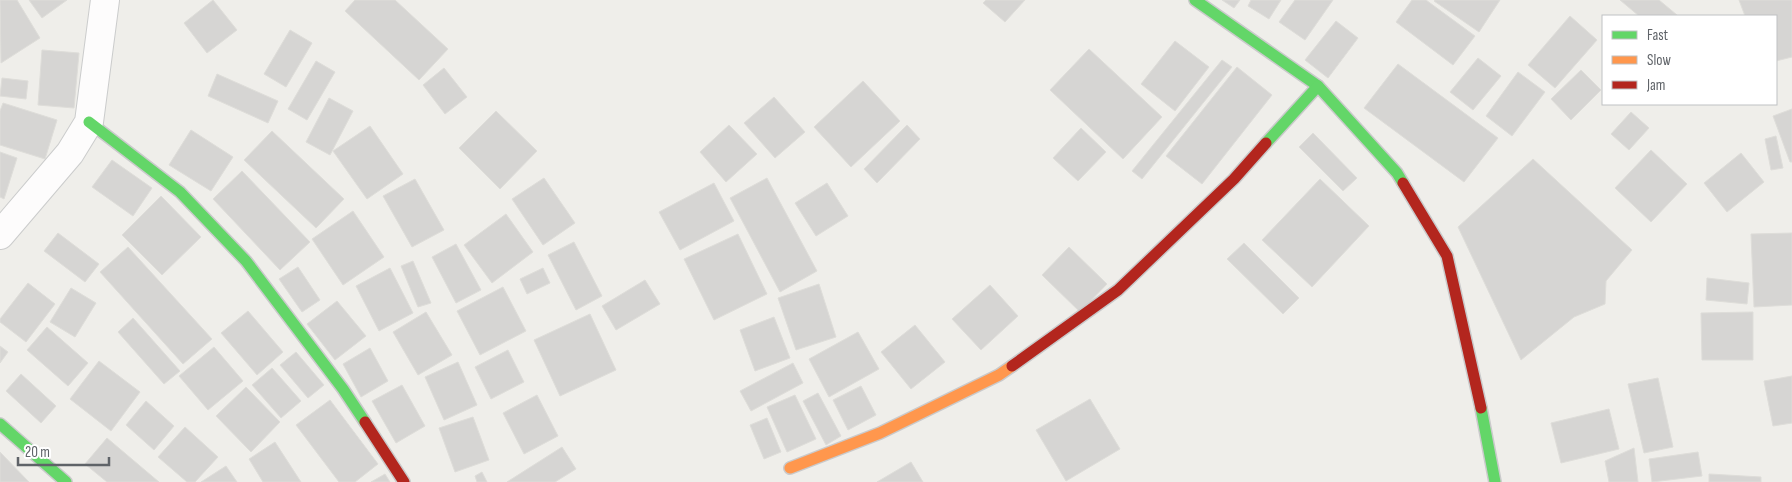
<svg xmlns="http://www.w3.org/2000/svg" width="1792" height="482" font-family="'Sofia Sans Condensed',sans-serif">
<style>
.building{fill:#d6d5d3;stroke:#deddd9}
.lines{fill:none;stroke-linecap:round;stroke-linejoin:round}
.street-casing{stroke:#cbcccc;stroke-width:30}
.fast-casing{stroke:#cacacb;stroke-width:14}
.slow-casing{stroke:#cacacb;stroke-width:14}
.jam-casing{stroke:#cacacb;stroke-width:14}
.street{stroke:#fdfcfc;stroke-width:28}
.fast{stroke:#63d668;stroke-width:11}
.slow{stroke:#ff974d;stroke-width:11}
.jam{stroke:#b3261e;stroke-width:11}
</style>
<rect width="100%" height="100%" fill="#efeeea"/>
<!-- building -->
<g class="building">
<polygon points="0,0 17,0 40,38 1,63"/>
<polygon points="29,0 67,0 42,18"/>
<polygon points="213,0 237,30 207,53 184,23"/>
<polygon points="355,0 395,0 448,49 419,80 345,11"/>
<polygon points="986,0 1025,0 1005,22 983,3"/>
<polygon points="1222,0 1240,0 1234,8"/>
<polygon points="1251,0 1281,0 1269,19 1248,6"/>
<polygon points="1295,0 1333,0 1305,40 1279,22"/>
<polygon points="1412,0 1426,0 1475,36 1453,65 1396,22"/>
<polygon points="1435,0 1500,0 1479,32 1434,1"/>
<polygon points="1620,0 1659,0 1677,15 1639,16"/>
<polygon points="1739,0 1792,0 1792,57 1776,61 1776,16 1745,16"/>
<polygon points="1570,16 1597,40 1555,88 1528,65"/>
<polygon points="1336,21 1358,38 1328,78 1305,60"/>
<polygon points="290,30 312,43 286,87 264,74"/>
<polygon points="1175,41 1209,67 1175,111 1141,84"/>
<polygon points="1089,49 1162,117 1123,159 1050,90"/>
<polygon points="42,50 79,53 74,108 38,105"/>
<polygon points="1478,58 1501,76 1473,110 1450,92"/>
<polygon points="1222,60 1232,67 1142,179 1132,171"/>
<polygon points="316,61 335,72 307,120 288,109"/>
<polygon points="1398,64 1498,138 1464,182 1364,108"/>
<polygon points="1237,67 1272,95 1202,184 1166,156"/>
<polygon points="444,68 467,97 445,114 423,85"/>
<polygon points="1581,70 1601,90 1571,120 1551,99"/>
<polygon points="1518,72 1545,92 1512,136 1486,116"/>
<polygon points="217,74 278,101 268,123 208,96"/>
<polygon points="2,78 28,81 26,99 0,96"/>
<polygon points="863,81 900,121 851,167 814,127"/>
<polygon points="774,97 805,132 775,158 744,123"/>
<polygon points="329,98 353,111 330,155 306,142"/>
<polygon points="3,103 57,120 45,159 0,145 0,111"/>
<polygon points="1792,109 1792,162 1790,162 1773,116"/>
<polygon points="496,111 537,151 500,189 459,148"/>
<polygon points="1631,112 1649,128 1629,150 1611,134"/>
<polygon points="729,125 757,154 726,182 700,152"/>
<polygon points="907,125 920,139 877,183 864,169"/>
<polygon points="370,126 403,174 367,199 333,151"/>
<polygon points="1081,128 1106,152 1078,181 1053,158"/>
<polygon points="191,130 233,157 211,191 169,165"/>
<polygon points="272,131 344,199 316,228 244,160"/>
<polygon points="1313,133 1357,178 1343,191 1299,147"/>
<polygon points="1776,136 1783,168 1771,170 1765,139"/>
<polygon points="1651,150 1687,184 1651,222 1615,188"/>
<polygon points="0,152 17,158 4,199 0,197"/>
<polygon points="1741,153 1764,182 1727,212 1704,183"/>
<polygon points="1533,159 1632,250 1606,281 1605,304 1574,317 1521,360 1458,227"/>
<polygon points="112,160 152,188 133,216 92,187"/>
<polygon points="242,171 310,242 280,270 213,199"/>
<polygon points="544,178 575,223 543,245 512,199"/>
<polygon points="767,178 817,271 780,292 730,198"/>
<polygon points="415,179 444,230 412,247 383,196"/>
<polygon points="1320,179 1369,226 1312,287 1262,240"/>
<polygon points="714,183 734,221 680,250 659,212"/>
<polygon points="827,183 848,216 816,236 795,203"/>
<polygon points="161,196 201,237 162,275 122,235"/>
<polygon points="353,211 384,257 343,285 312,239"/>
<polygon points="506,214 533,252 492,283 464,245"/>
<polygon points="58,233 99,264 85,282 44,251"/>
<polygon points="1792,233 1792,305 1754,307 1751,234"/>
<polygon points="738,234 767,294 714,320 684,259"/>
<polygon points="574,242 602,296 576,310 548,255"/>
<polygon points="1244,243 1299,298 1283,314 1227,259"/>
<polygon points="456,244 481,290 456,303 432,257"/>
<polygon points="128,247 212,339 183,364 100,272"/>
<polygon points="1069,247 1107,284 1080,312 1042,275"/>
<polygon points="413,261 431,303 418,307 401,266"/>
<polygon points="298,267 320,300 302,312 279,279"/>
<polygon points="390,268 413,313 379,331 356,286"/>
<polygon points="543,268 550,283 527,294 520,279"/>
<polygon points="1707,278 1749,283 1747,304 1706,300"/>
<polygon points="645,280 660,304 616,330 602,306"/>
<polygon points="28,283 55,304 26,342 0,322 0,319"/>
<polygon points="819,284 836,337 796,350 778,298"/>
<polygon points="990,285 1018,316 981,350 952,319"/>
<polygon points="503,287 526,331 480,355 457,311"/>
<polygon points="71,288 96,303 75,337 50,322"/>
<polygon points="337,301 366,336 335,360 307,324"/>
<polygon points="248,311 283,352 257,375 221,333"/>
<polygon points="426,312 452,355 418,375 393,332"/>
<polygon points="1753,312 1753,360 1702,360 1701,313"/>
<polygon points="590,314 616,370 560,396 534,340"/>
<polygon points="774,317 790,358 755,371 740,330"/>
<polygon points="133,318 180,371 164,384 118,332"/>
<polygon points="915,325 945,362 911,389 881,352"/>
<polygon points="47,327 88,363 68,386 27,350"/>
<polygon points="858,332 879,369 829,397 809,359"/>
<polygon points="0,346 8,352 0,363"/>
<polygon points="214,347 243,381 208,410 179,376"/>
<polygon points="370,348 388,381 361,397 343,364"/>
<polygon points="508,350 524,382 491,399 475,367"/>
<polygon points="296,352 324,385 308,398 280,365"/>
<polygon points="99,361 140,392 111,431 70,399"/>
<polygon points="458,362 477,405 444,420 425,377"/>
<polygon points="793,363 803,383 751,411 740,391"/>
<polygon points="272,368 301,401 281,418 252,385"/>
<polygon points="21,374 56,406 41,423 6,391"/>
<polygon points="1792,376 1792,423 1773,426 1764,381"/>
<polygon points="1658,378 1673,447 1644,453 1628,384"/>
<polygon points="402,385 425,426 396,443 372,401"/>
<polygon points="861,386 876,415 848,430 833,400"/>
<polygon points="246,387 280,422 251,452 216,416"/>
<polygon points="818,393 841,436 826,445 803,401"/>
<polygon points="537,395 558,436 524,454 503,413"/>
<polygon points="795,395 816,439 787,452 767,407"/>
<polygon points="1090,399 1120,449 1066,481 1036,430"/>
<polygon points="330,400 378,464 355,482 339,482 296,425"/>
<polygon points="146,401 174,426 154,450 126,425"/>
<polygon points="1609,409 1619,449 1561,463 1551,423"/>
<polygon points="473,417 489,460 455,472 439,428"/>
<polygon points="767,418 781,452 764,459 750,425"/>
<polygon points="185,427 218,457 195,482 187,482 158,457"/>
<polygon points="107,438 159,482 107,482 85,464"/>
<polygon points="275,442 301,482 263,482 249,459"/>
<polygon points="562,447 576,469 555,482 507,482"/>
<polygon points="1634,448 1638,482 1609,482 1605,461"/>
<polygon points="0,452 29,482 0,482"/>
<polygon points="1698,452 1702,476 1652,482 1649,459"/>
<polygon points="911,462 923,482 877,482"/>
<polygon points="226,466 237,482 201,482"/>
<polygon points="482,472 487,482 477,482 475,476"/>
<polygon points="385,474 390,482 371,482"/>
<polygon points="1709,474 1761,477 1761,482 1709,482"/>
</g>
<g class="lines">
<!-- street casing -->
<g class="street-casing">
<polyline id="street" points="0,235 70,153 89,122 105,0"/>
</g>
<!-- fast casing -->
<g class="fast-casing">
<g id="fast">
<polyline points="1195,0 1318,86 1397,173 1403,183"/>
<polyline points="89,122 180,192 246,261 343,389 365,422"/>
<polyline points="1266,143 1318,86"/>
<polyline points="1481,408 1495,482"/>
<polyline points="0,424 66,482"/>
</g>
</g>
<!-- slow casing -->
<g class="slow-casing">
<polyline id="slow" points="790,468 880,433 999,375 1012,366"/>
</g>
<!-- jam casing -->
<g class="jam-casing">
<g id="jam">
<polyline points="1403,183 1447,256 1481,408"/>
<polyline points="1012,366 1118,290 1234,179 1266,143"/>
<polyline points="365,422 404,482"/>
</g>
</g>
<!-- street -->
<use href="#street" class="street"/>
<!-- fast -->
<use href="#fast" class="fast"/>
<!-- slow -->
<use href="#slow" class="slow"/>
<!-- jam -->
<use href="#jam" class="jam"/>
</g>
<!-- legend -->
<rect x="1602" y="15" width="175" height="90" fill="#ffffff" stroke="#bfc1c3"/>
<rect x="1612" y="31" width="25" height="8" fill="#63d668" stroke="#bfc1c3"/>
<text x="1647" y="40" font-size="15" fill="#5f6368">Fast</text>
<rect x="1612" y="56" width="25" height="8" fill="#ff974d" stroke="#bfc1c3"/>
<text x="1647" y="65" font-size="15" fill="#5f6368">Slow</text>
<rect x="1612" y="81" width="25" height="8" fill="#b3261e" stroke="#bfc1c3"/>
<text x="1647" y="90" font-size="15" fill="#5f6368">Jam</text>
<!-- scale -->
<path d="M18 457v8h91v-8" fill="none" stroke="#5f6368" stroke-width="2.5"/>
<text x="25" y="457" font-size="15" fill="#5f6368" stroke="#ffffff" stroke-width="4" paint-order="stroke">20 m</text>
</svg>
